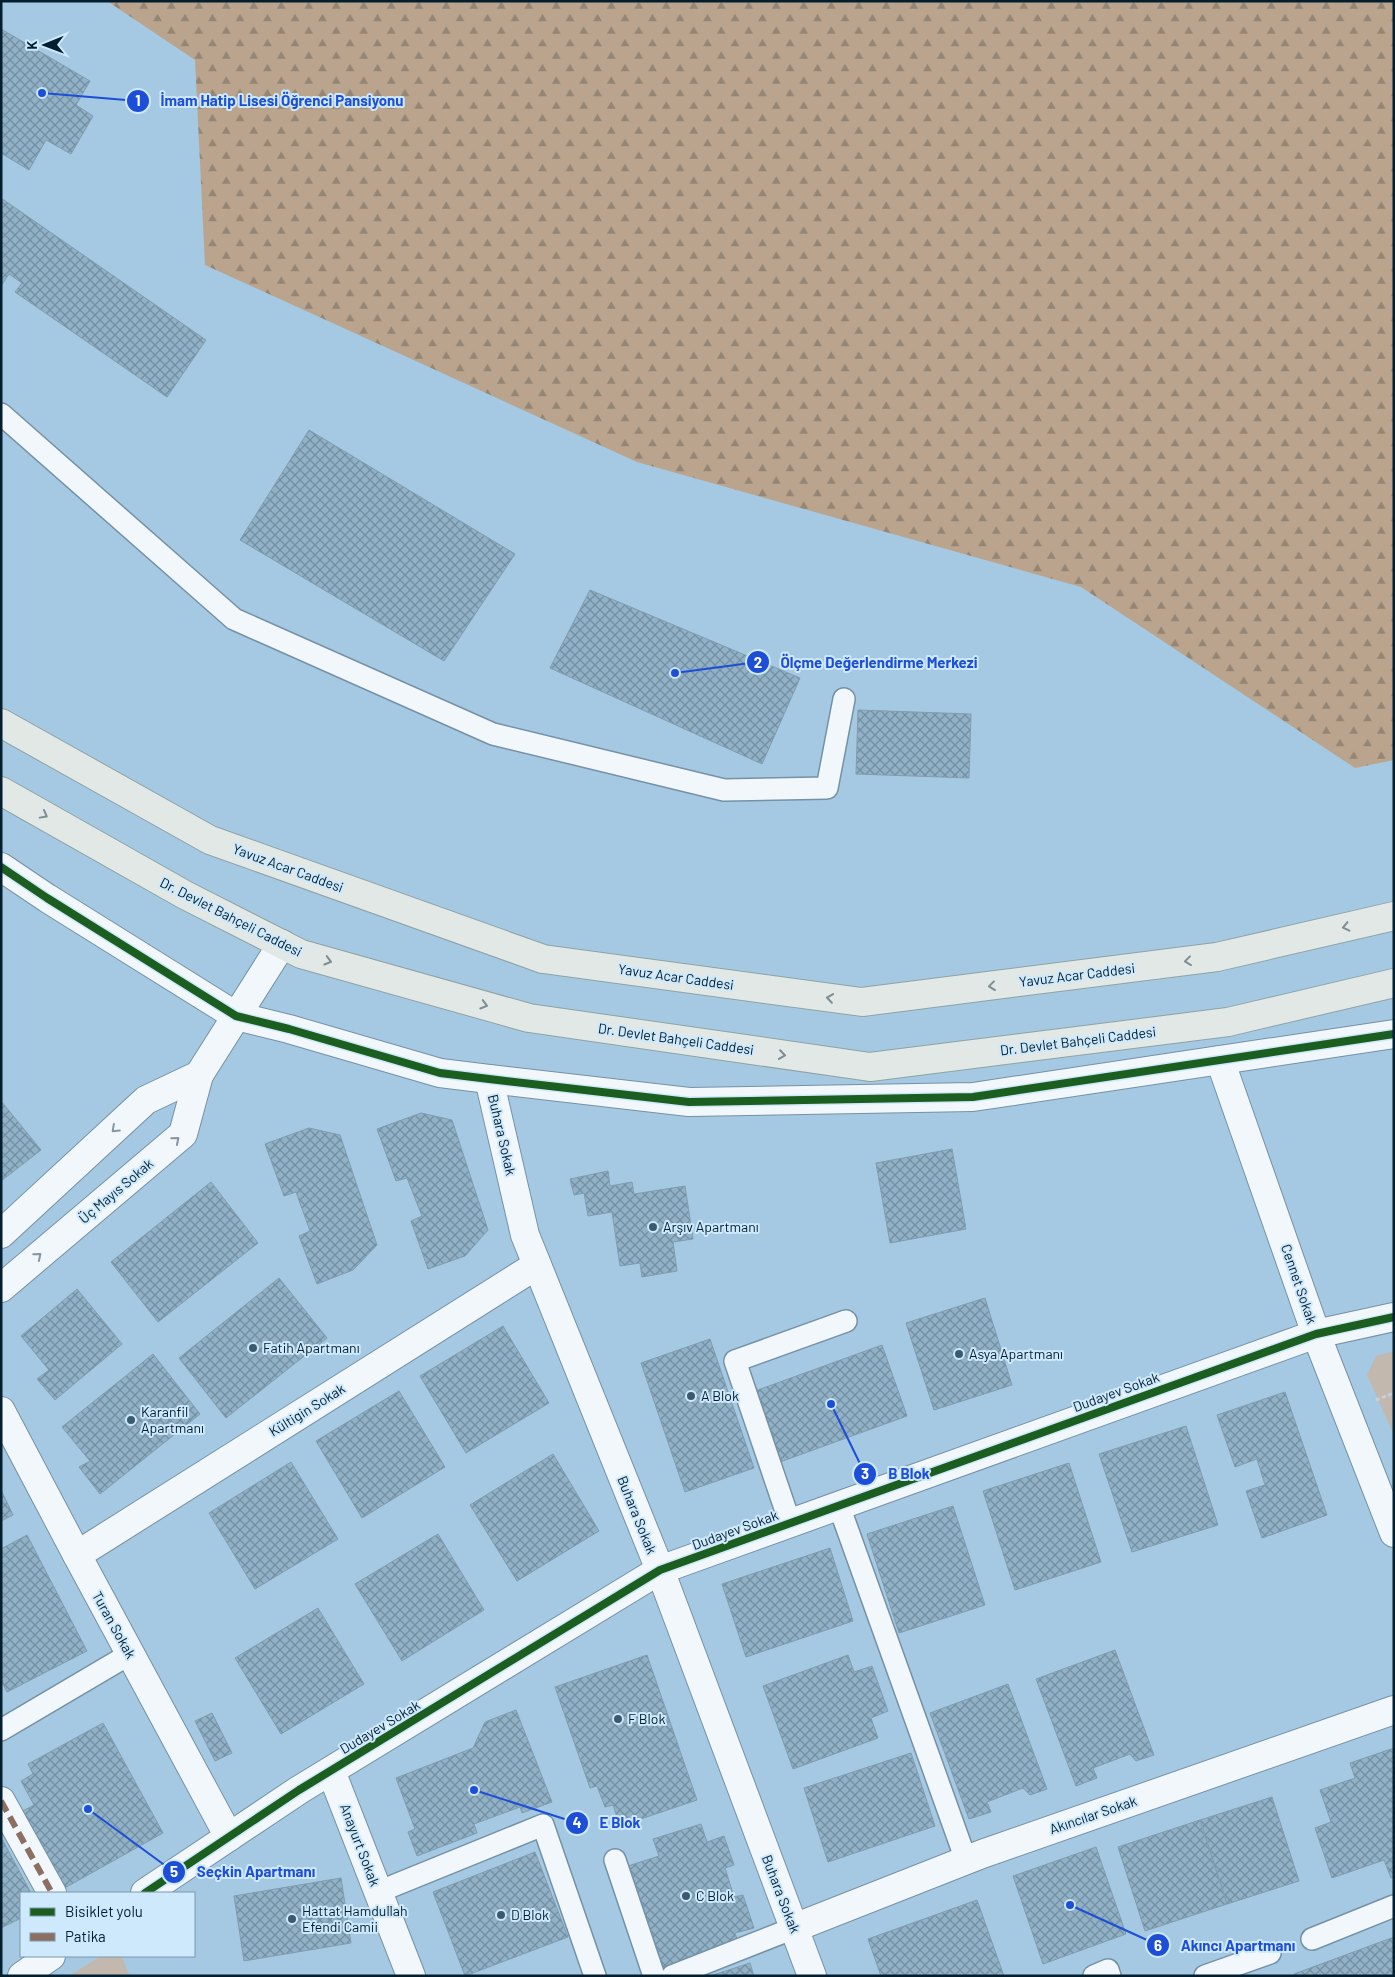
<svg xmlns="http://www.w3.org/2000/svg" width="1395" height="1977" font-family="Barlow,sans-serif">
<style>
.green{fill:#c3b8ad}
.forest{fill:url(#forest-firs)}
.building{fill:url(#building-cross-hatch);stroke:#809cb0}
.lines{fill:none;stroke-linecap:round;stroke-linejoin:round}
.service-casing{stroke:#7591a5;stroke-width:24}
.pedestrian-casing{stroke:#7591a5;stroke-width:30}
.minor-casing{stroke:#7591a5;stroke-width:30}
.primary-casing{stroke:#8ea3a5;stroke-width:30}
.path{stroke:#c5d1d9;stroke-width:3;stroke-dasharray:4 2.5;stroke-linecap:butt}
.service{stroke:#f2f7fb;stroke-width:21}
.pedestrian{stroke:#f2f7fb;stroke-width:28}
.minor{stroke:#f2f7fb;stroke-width:28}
.primary{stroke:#e1e8e6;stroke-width:28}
.quiet{stroke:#8d6e63;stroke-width:6;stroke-dasharray:12 6;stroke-linecap:butt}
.cycleway-casing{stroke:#cfe9fc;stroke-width:11}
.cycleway{stroke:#1b5e20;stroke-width:8}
.oneway{stroke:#7d8d94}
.oneway2{stroke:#86959f}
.poi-dot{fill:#3c5a6e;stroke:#cfe9fc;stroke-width:2}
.labels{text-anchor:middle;stroke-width:4;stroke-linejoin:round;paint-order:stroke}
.street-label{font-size:14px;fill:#031e2f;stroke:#cfe9fc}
.poi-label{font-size:14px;fill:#031e2f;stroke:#cfe9fc;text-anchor:start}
.leader{fill:none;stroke:#1d4ed8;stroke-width:2}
.callout-dot{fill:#1d4ed8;stroke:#cfe9fc;stroke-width:2}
.mark-label{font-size:15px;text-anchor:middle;font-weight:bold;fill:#fff}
.callout-label{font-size:15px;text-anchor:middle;font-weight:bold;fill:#1d4ed8;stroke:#cfe9fc;stroke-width:4;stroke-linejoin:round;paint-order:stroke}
</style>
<defs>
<pattern id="forest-firs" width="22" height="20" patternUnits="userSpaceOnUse" patternTransform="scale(1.25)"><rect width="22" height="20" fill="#baa48d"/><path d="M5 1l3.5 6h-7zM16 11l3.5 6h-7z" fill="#958574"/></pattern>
<pattern id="building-cross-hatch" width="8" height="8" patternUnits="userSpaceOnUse" patternTransform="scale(1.25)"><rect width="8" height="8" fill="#91b1c6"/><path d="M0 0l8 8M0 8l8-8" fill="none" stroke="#748fa1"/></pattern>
</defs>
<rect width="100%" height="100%" fill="#a5c9e2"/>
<!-- green -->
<g class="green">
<polygon points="1394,1351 1394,1435 1367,1375 1376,1356"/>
<polygon points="101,1956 121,1956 130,1976 69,1976"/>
</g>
<!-- forest -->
<polygon class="forest" points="107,1 1394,1 1394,760 1355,768 1081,587 637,462 205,265 195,60"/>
<!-- building -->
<g class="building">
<polygon points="1,29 90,81 76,105 93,116 71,154 46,140 29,170 1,153"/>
<polygon points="1,198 206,340 167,397 15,292 22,283 9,274 1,286"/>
<polygon points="309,430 515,554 444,661 240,540"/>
<polygon points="590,590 800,678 762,764 550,668"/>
<polygon points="858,710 971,714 969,778 856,774"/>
<polygon points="1,1101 41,1150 1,1181"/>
<polygon points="421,1113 452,1120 488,1230 465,1256 428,1269 411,1221 422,1216 407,1178 396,1181 377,1129"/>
<polygon points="309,1128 340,1135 377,1245 353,1270 317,1284 299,1236 310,1231 296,1192 284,1196 265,1144"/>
<polygon points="952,1149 966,1229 890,1243 876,1163"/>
<polygon points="608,1171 610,1186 632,1182 634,1194 685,1186 693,1239 673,1242 677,1271 642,1277 640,1263 620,1266 612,1212 588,1216 584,1193 574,1195 570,1179"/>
<polygon points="211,1182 258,1243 158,1322 111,1262"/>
<polygon points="279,1278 327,1338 226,1418 179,1358"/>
<polygon points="77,1289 122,1344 55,1400 37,1379 49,1370 21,1336"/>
<polygon points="985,1298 1012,1385 934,1410 906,1323"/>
<polygon points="503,1326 549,1403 466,1453 420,1376"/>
<polygon points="710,1339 754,1468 685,1492 641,1363"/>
<polygon points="882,1345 907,1416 780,1462 755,1391"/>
<polygon points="153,1354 200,1414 100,1494 79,1467 90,1461 62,1427"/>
<polygon points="399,1391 445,1467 362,1518 316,1441"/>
<polygon points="1285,1392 1327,1515 1262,1538 1246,1491 1265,1485 1257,1459 1235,1467 1217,1415"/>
<polygon points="1186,1426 1218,1525 1132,1552 1099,1454"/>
<polygon points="553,1454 599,1531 517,1581 470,1505"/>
<polygon points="291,1462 338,1539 255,1589 209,1513"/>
<polygon points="1069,1463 1101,1562 1015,1590 983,1491"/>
<polygon points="1,1490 13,1515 1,1521"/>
<polygon points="953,1506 985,1605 899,1633 867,1534"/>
<polygon points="438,1534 484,1610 402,1661 355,1584"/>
<polygon points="27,1535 87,1651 7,1692 1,1680 1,1549"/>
<polygon points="830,1548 853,1621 746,1657 722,1584"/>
<polygon points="318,1608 364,1684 281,1734 235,1658"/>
<polygon points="1115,1650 1154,1755 1136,1761 1130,1754 1093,1768 1097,1778 1076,1786 1036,1679"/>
<polygon points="647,1655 697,1800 620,1826 613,1805 605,1807 597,1786 590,1788 555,1687"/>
<polygon points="848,1655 854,1672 872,1666 888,1711 871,1718 878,1738 793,1769 763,1686"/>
<polygon points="1008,1684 1047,1789 1030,1795 1023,1788 987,1802 991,1812 969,1819 930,1713"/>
<polygon points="516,1710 552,1802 522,1813 520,1807 474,1824 477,1833 417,1856 408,1832 415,1829 396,1778 473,1748 485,1722"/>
<polygon points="212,1713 232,1753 215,1761 195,1721"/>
<polygon points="103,1723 163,1833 61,1890 19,1813 34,1805 21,1781 33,1774 28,1764"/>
<polygon points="1394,1748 1394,1877 1391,1878 1384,1860 1332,1878 1315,1828 1331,1822 1320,1790 1355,1778 1350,1763"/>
<polygon points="911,1753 935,1826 828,1862 804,1788"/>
<polygon points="1272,1797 1299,1881 1227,1904 1200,1820"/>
<polygon points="1200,1820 1227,1904 1145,1931 1118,1847"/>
<polygon points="701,1824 707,1842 724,1836 734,1865 725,1868 730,1884 734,1897 743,1895 754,1928 735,1933 739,1944 662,1969 628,1866 659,1856 653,1839"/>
<polygon points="1,1837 31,1893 21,1893 21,1918 1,1928"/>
<polygon points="1096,1847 1126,1934 1043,1964 1013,1876"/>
<polygon points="535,1852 568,1937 465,1976 433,1892"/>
<polygon points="341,1878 351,1943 244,1961 234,1896"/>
<polygon points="977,1900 1004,1976 881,1976 868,1939"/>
<polygon points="1394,1937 1394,1976 1295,1976 1294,1974"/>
<polygon points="750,1963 754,1976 710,1976"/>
</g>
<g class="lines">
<!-- service casing -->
<g class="service-casing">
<g id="service">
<polyline points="1,414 234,619 493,734 724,790 827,788 844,699"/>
<polyline points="839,1506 966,1860"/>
<polyline points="790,1523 735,1361 846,1321"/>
<polyline points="1,1730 130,1654"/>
<polyline points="615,1860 654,1976"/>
<polyline points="378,1892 543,1825 595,1976"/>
<polyline points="1312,1939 1394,1906"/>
<polyline points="672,1976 794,1928"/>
<polyline points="1094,1976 1108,1970 1110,1976"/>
<polyline points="1205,1976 1270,1953"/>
</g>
</g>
<!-- pedestrian casing -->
<g class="pedestrian-casing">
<polyline id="pedestrian" points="1,1801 52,1893"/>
</g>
<!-- minor casing -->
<g class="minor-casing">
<g id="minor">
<polyline points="1,867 47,898 236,1016 289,1029 440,1073 489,1079 689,1102 973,1097 1394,1034"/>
<polyline points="1220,1060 1316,1334 1394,1533"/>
<polyline points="489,1079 525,1235 660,1570 812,1976"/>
<polyline points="1,1234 146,1100 199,1075"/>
<polyline points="1,1288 183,1134 199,1075 282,944"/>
<polyline points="1,1411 77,1555 229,1837"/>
<polyline points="77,1555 537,1265"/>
<polyline points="331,1771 411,1976"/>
<polyline points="145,1893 299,1790 660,1570 1316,1334 1394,1317"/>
<polyline points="794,1928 982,1854 1394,1710"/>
<polyline points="22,1976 51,1956"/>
</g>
</g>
<!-- primary casing -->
<g class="primary-casing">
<g id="primary">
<polyline points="1,723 210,840 543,959 862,1002 1217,957 1394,916"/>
<polyline points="1,791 185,895 301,954 529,1018 870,1067 1228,1022 1394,983"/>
</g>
</g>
<!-- path -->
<polyline class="path" points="1376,1400 1394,1393"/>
<!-- service -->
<use href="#service" class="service"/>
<!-- pedestrian -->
<use href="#pedestrian" class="pedestrian"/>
<!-- minor -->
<use href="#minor" class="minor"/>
<!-- primary -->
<use href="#primary" class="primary"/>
<!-- quiet -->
<polyline class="quiet" points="1,1801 52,1893"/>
<!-- cycleway casing -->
<g class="cycleway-casing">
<g id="cycleway">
<polyline points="1,867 47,898 236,1016 289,1029 440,1073 489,1079 689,1102 973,1097 1394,1034"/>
<polyline points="145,1893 299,1790 660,1570 1316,1334 1394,1317"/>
</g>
</g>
<!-- cycleway -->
<use href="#cycleway" class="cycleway"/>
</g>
<!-- one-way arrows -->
<defs><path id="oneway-chevron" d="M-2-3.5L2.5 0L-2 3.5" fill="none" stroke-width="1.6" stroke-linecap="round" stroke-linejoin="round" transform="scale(1.25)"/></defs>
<g class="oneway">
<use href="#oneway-chevron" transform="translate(44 815) rotate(29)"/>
<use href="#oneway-chevron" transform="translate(1346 927) rotate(167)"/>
<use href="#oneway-chevron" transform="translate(328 961) rotate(16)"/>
<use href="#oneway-chevron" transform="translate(1188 961) rotate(173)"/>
<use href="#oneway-chevron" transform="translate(992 986) rotate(173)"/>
<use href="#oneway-chevron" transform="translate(830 998) rotate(-172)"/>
<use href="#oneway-chevron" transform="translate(484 1005) rotate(16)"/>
<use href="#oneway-chevron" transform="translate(782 1055) rotate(8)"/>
</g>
<g class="oneway2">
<use href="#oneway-chevron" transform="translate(115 1129) rotate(137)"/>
<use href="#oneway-chevron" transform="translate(176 1140) rotate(-40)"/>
<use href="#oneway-chevron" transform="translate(38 1256) rotate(-40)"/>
</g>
<!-- markers -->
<g class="poi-dot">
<circle cx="653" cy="1227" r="5"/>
<circle cx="253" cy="1348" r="5"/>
<circle cx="959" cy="1354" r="5"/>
<circle cx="691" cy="1396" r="5"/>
<circle cx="131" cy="1420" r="5"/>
<circle cx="618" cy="1719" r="5"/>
<circle cx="686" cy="1896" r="5"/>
<circle cx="501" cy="1915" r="5"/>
<circle cx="292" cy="1919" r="5"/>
</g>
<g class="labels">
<!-- street labels -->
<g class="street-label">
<text transform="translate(288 868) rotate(20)" y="5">Yavuz Acar Caddesi</text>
<text transform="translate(231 917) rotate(27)" y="5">Dr. Devlet Bahçeli Caddesi</text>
<text transform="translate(1077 975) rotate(-7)" y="5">Yavuz Acar Caddesi</text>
<text transform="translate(676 977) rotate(8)" y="5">Yavuz Acar Caddesi</text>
<text transform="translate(676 1039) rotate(8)" y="5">Dr. Devlet Bahçeli Caddesi</text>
<text transform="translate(1078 1041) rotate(-7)" y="5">Dr. Devlet Bahçeli Caddesi</text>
<text transform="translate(502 1135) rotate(77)" y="5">Buhara Sokak</text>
<text transform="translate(116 1191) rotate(-40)" y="5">Üç Mayıs Sokak</text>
<text transform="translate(1299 1284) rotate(71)" y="5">Cennet Sokak</text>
<text transform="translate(1116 1392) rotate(-20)" y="5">Dudayev Sokak</text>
<text transform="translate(307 1410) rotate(-32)" y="5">Kültigin Sokak</text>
<text transform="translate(637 1515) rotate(68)" y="5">Buhara Sokak</text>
<text transform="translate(735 1530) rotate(-20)" y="5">Dudayev Sokak</text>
<text transform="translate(114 1625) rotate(61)" y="5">Turan Sokak</text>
<text transform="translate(380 1727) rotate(-31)" y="5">Dudayev Sokak</text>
<text transform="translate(1093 1815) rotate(-19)" y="5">Akıncılar Sokak</text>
<text transform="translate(360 1845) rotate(69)" y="5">Anayurt Sokak</text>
<text transform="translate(781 1894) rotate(69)" y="5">Buhara Sokak</text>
</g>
<!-- poi labels -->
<g class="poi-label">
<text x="663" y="1232">Arşıv Apartmanı</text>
<text x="263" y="1353">Fatih Apartmanı</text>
<text x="969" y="1359">Asya Apartmanı</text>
<text x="701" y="1401">A Blok</text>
<text x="141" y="1417">Karanfil<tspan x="141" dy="16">Apartmanı</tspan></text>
<text x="628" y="1724">F Blok</text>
<text x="696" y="1901">C Blok</text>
<text x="302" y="1916">Hattat Hamdullah<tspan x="302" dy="16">Efendi Camii</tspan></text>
<text x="511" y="1920">D Blok</text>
</g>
</g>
<!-- callouts -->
<path class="leader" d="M42 93L138 101M675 673L758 662M831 1404L865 1474M474 1790L577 1823M88 1809L174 1872M1070 1905L1158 1945"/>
<g class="callout-dot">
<circle cx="42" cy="93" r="5"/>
<circle cx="675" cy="673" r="5"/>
<circle cx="831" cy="1404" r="5"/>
<circle cx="474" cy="1790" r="5"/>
<circle cx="88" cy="1809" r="5"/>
<circle cx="1070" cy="1905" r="5"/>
<circle cx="138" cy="101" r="12"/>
<circle cx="758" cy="662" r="12"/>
<circle cx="865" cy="1474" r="12"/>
<circle cx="577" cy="1823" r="12"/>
<circle cx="174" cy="1872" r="12"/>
<circle cx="1158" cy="1945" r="12"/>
</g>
<g class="mark-label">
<text x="138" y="106">1</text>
<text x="758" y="668">2</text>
<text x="865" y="1479">3</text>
<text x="577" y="1828">4</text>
<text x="174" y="1877">5</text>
<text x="1158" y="1951">6</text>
</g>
<g class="callout-label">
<text x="282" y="106">İmam Hatip Lisesi Öğrenci Pansiyonu</text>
<text x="879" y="668">Ölçme Değerlendirme Merkezi</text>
<text x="909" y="1479">B Blok</text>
<text x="620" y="1828">E Blok</text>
<text x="256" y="1877">Seçkin Apartmanı</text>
<text x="1238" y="1951">Akıncı Apartmanı</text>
</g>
<!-- border -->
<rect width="1395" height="1977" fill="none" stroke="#031e2f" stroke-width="5"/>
<!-- legend -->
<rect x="20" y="1892" width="175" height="65" fill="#cfe9fc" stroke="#7d98aa"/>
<rect x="30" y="1908" width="25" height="8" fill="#1b5e20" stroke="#7d98aa"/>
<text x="65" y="1917" font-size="15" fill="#031e2f">Bisiklet yolu</text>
<rect x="30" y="1933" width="25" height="8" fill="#8d6e63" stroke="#7d98aa"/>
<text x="65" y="1942" font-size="15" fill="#031e2f">Patika</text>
<!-- north arrow -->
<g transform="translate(45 45) rotate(269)" stroke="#cfe9fc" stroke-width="4" paint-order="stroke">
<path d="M0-4L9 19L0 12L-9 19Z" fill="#031e2f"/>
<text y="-8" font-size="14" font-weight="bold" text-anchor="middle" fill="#031e2f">K</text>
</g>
</svg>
